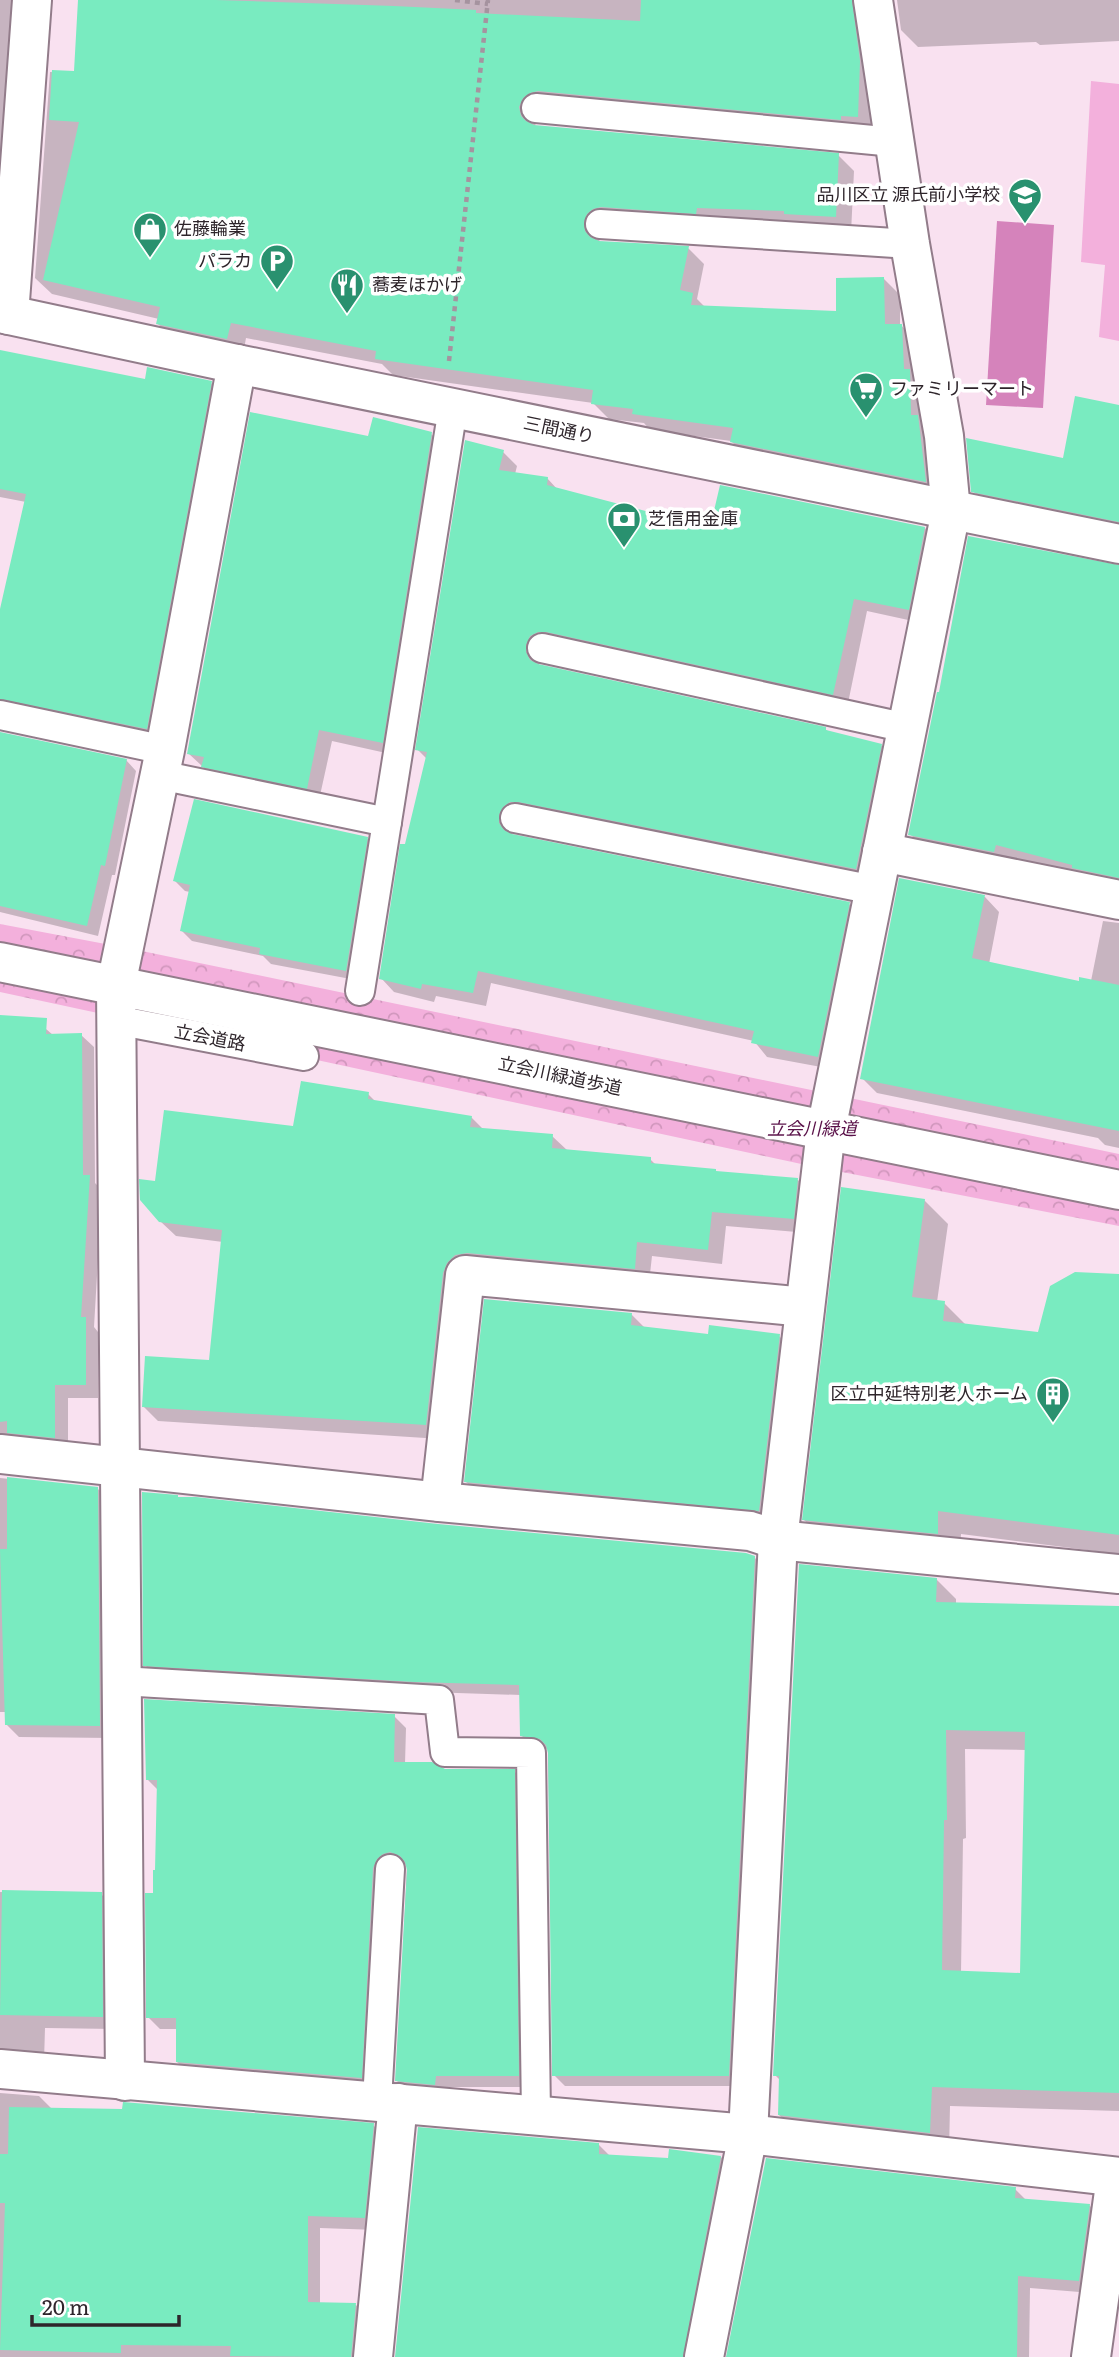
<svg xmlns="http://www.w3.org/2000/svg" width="1119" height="2357" font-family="Literata,'Noto Sans JP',serif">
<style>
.park{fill:url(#park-crowns)}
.pitch{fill:#f3b0dc}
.water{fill:#d583bb}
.shadow{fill:#0003;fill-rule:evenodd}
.building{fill:#79ebc0;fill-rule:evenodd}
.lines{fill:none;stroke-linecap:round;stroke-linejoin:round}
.lane-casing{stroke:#927c8a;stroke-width:32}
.street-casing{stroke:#927c8a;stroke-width:42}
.secondary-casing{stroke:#927c8a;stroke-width:42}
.path{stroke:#a5939f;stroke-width:4.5;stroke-dasharray:5 5;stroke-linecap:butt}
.lane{stroke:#fff;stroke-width:28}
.street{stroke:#fff;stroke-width:38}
.secondary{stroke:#fff;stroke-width:38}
.labels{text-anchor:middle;stroke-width:7;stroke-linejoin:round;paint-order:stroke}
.poi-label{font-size:18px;fill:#2e252b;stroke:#fff;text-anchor:start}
.street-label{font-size:18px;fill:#2e252b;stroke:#fff}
.park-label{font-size:18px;font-style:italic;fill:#591048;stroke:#fff}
</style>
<defs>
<pattern id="park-crowns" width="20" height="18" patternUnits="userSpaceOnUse" patternTransform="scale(1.75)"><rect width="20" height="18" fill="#f3b0dc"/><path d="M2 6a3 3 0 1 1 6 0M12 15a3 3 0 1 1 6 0" fill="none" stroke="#d197bd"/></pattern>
</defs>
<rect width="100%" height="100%" fill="#f9e1f0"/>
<!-- park -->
<polygon class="park" points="0,924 137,950 1119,1154 1119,1226 806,1165 0,992"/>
<!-- pitch -->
<polygon class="pitch" points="1091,81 1119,84 1119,341 1099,337 1105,265 1081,262"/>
<!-- water -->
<polygon class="water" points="997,221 1054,225 1043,408 986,405"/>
<!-- shadow -->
<g class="shadow">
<polygon points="0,0 23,0 0,291"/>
<polygon points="80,0 874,0 873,132 539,114 535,126 838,155 854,171 851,233 602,230 599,242 688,248 704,264 697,299 706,308 837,313 884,279 900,295 900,324 917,342 942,497 748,458 731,441 650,430 644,423 609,419 593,403 393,375 382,364 246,338 243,355 174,340 158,324 159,319 52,294 35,278 50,72 75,73"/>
<polygon points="897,0 1119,0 1119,41 1040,45 1036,42 918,47 901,30"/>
<polygon points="0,352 146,381 211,383 221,393 157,739 0,713 0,617 26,502 0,497"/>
<polygon points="1119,405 1119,533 988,506 973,491 1065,460"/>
<polygon points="431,434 444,446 395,755 332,741 319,800 216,779 188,753 369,438"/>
<polygon points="503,452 517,466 515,474 547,478 558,490 711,530 925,528 938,542 922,623 867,611 847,708 539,660 539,666 825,729 829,732 881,745 895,759 870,882 512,830 512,836 849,904 863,917 832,1069 767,1057 754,1041 491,983 486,1006 436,996 434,1002 394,992 381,978 406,846 427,759 417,749"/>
<polygon points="1119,567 1119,889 925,849 910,834"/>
<polygon points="0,734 126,760 136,771 115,875 112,875 98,936 0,912"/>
<polygon points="367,838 377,848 356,980 271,964 263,956 192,941 182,931 190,892 185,891 175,881"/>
<polygon points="901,880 985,897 999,912 989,964 1080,983 1091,981 1103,921 1119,923 1119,1148 1105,1145 1098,1138 877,1093 862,1078"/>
<polygon points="0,1025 46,1029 53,1035 81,1035 94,1047 95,1183 102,1190 94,1327 98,1332 98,1398 68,1398 68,1450 0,1450"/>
<polygon points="368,1094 377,1103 471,1117 484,1130 552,1136 568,1151 650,1159 657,1166 798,1180 813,1195 808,1233 726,1226 722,1264 652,1256 649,1283 483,1267 441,1439 158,1421 143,1406 211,1362 223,1242 176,1236 160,1221 157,1182 295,1128"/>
<polygon points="924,1200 948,1224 937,1302 944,1303 967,1326 1039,1334 1119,1281 1119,1554 961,1534 960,1557 828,1543 804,1520"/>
<polygon points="631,1314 645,1328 710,1336 779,1336 793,1350 773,1524 480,1495 466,1482"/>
<polygon points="0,1478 97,1488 110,1501 112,1738 19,1737 6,1724 7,1712 0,1712"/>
<polygon points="754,1557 765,1568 739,2086 565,2086 554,2075 548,1749 533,1747 522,1736 521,1695 427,1692 156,1676 145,1665"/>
<path d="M936,1579L956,1599V1604L1119,1608V2111L950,2106L949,2152L799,2134L779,2115L781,2081L775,2075ZM965,1749L1026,1750L1021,1975L961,1973L963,1839L966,1838Z"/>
<polygon points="394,1716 406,1728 405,1764 444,1770 514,1771 526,1783 530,2087 447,2087 446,2096 409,2093 397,2081 407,1865 403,1864 395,1865 373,2090 189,2074 177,2062 178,2029 160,2029 148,2017 157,1872 158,1790 148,1780"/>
<polygon points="0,1892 101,1894 114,1907 115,2029 45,2028 44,2062 0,2065"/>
<polygon points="0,2093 39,2096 52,2109 373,2125 386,2138 377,2230 320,2228 320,2304 356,2305 368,2318 365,2357 0,2357"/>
<polygon points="599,2145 610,2156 669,2159 721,2157 734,2170 697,2357 397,2357"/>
<polygon points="1015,2189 1026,2200 1089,2205 1102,2218 1092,2293 1030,2288 1029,2357 728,2357"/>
</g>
<!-- building -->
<g class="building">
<polygon points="78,0 216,0 394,6 476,10 476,13 640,21 641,0 852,0 860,61 858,117 841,116 841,120 538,91 530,93 523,98 519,107 521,116 526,121 534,125 839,153 836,217 784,214 784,211 697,208 696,214 601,207 593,209 587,214 584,222 585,231 590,237 599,241 689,246 680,290 693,293 691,305 836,311 836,278 884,277 885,324 902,324 904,369 910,369 911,415 918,415 926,482 730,442 733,428 632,414 633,409 591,404 593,390 375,359 376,351 231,323 227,339 156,324 160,307 43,280 79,122 49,120 52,70 74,71"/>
<polygon points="0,350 145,379 147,367 212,381 147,729 0,699 0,609 26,494 0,489"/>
<polygon points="1075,396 1119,405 1119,522 971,492 966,438 1063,458"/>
<polygon points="250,412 368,436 373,417 432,432 383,743 319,730 307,789 201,767 204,757 187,754"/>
<polygon points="465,440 504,450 499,470 548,477 547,485 710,528 720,485 925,527 909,610 854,599 833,695 546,632 538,632 530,636 526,645 526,652 530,660 538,664 826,727 826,730 882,744 856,869 518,802 510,802 503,807 499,815 499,823 504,830 512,834 850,902 818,1057 751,1043 754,1031 478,971 473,993 422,984 421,989 379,979 400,844 405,844 427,752 415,750"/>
<polygon points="968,536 1119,565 1119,878 1072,868 1072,865 996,845 994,852 908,835 937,692 939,692"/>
<polygon points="0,732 127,759 105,866 101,865 87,926 0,906"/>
<polygon points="194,799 368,837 346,971 259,954 260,948 180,931 190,885 173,881"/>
<polygon points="899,878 985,895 972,958 1079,981 1079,977 1119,985 1119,1131 860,1079"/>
<polygon points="0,1015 47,1018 46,1034 82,1033 83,1175 90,1175 81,1317 86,1317 86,1385 55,1385 55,1438 7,1433 7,1421 0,1422"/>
<polygon points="301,1081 369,1092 368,1099 472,1116 470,1127 553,1134 552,1148 651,1157 651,1163 716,1169 716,1171 798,1178 794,1219 712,1212 708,1250 637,1242 635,1269 467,1253 455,1255 447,1263 443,1273 426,1425 142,1407 145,1356 209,1360 222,1230 159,1222 140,1200 139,1179 155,1181 164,1110 293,1126"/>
<polygon points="841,1187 925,1199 912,1297 945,1301 943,1321 1038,1332 1050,1286 1075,1272 1119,1274 1119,1535 938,1511 938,1534 802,1520"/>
<polygon points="484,1299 632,1313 631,1325 708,1334 709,1325 780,1334 759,1511 464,1482"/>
<polygon points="7,1477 98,1487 100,1726 5,1725 0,1549 7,1549"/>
<polygon points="142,1492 178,1495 178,1497 196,1497 438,1524 746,1553 755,1556 729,2076 552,2076 548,1753 546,1745 540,1739 520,1736 519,1685 415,1682 143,1666"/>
<path d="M799,1564L937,1578L936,1602L1119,1606V2093L932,2087L930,2133L778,2115L779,2076H773ZM946,1730L1025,1732L1020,1973L942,1970L944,1820H947Z"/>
<polygon points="144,1699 395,1714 394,1762 432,1762 445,1769 515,1769 519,2076 436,2076 435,2085 395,2081 407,1870 405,1862 400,1856 390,1852 383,1854 377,1859 373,1868 362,2078 176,2062 176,2018 146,2018 145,1893 153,1893 153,1870 155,1870 157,1780 146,1780"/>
<polygon points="2,1890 102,1892 103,2017 0,2015"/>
<polygon points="123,2102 374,2123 365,2218 308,2216 308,2302 356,2303 351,2357 230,2356 231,2346 121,2345 121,2353 0,2350 5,2203 0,2203 0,2154 8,2154 9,2107 122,2109"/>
<polygon points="418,2127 599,2143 599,2154 668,2158 669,2149 721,2156 683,2357 395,2357"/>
<polygon points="766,2158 1016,2187 1015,2198 1090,2204 1079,2281 1018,2276 1017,2357 726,2357"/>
</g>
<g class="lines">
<!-- lane casing -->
<g class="lane-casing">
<g id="lane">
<polyline points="536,108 894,142"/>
<polyline points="600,224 910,244"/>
<polyline points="542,648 907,728"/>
<polyline points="0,715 165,750"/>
<polyline points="160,775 387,822"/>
<polyline points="515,818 874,890"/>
<polyline points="360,991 453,408"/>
<polyline points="116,1020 304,1056"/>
<polyline points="121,1681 439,1700 445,1752 531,1753 536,2115"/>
<polyline points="377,2101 390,1869"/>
</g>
</g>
<!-- street casing -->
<g class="street-casing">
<g id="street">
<polyline points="9,315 32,0"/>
<polyline points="882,852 1119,900"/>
<polyline points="0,962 1119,1190"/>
<polyline points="0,1454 440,1502 750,1531 778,1540 1119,1574"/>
<polyline points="440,1502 465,1275 805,1307"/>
<polyline points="0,2069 748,2134 1119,2177"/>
<polyline points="125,2081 116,985 165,750 237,364"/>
<polyline points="373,2357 398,2103"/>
<polyline points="704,2357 748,2134 778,1540 826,1130 951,511 944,436 910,244 873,0"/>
<polyline points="1091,2357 1116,2177"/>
</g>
</g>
<!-- secondary casing -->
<g class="secondary-casing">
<polyline id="secondary" points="0,313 237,364 1119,544"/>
</g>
<!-- path -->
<g class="path">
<polyline points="455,0 488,4"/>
<polyline points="449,361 488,0"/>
</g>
<!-- lane -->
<use href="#lane" class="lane"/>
<!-- street -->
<use href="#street" class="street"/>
<!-- secondary -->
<use href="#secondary" class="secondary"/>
</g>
<!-- icons -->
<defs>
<g id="school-pin" transform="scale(1.75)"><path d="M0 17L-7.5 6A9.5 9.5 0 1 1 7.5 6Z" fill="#29916f" stroke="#fff"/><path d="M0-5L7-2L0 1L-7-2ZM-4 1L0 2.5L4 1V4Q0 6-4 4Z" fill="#fff"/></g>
<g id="shop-pin" transform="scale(1.75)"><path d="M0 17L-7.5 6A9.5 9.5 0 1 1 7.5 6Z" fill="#29916f" stroke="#fff"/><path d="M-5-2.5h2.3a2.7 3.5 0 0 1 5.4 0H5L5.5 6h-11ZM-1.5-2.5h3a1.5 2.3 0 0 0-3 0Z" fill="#fff"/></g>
<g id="parking-pin" transform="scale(1.75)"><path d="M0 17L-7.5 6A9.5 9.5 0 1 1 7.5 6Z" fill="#29916f" stroke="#fff"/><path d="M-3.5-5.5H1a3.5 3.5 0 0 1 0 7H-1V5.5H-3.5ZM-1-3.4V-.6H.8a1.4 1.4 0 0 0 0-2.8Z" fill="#fff"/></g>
<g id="restaurant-pin" transform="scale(1.75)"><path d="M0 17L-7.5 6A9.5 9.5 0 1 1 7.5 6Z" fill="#29916f" stroke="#fff"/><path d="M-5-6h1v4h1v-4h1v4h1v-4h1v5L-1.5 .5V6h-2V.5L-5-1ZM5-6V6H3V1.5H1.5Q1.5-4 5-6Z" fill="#fff"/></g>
<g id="supermarket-pin" transform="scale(1.75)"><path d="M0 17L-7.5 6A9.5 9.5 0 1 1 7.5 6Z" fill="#29916f" stroke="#fff"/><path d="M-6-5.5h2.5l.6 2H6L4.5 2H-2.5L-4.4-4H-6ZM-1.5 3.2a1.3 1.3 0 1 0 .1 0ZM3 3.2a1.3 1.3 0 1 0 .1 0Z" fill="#fff"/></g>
<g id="bank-pin" transform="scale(1.75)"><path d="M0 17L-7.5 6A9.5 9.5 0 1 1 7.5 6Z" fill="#29916f" stroke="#fff"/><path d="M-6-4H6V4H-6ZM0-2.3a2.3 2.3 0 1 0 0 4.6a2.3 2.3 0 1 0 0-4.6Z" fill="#fff"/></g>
<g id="building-pin" transform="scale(1.75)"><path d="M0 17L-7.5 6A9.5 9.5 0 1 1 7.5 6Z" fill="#29916f" stroke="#fff"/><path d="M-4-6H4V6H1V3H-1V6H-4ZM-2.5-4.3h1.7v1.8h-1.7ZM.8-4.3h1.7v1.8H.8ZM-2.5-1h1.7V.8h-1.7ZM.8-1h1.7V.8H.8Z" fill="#fff"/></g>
</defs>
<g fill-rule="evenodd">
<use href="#school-pin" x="1025" y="195"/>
<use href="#shop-pin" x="150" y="229"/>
<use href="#parking-pin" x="277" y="261"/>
<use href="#restaurant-pin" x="347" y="285"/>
<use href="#supermarket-pin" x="866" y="389"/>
<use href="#bank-pin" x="624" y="519"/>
<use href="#building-pin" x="1053" y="1394"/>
</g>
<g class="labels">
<!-- poi labels -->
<g class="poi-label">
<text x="1000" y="201" text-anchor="end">品川区立 源氏前小学校</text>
<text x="174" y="235">佐藤輪業</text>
<text x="252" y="267" text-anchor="end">パラカ</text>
<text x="372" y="291">蕎麦ほかげ</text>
<text x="890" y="395">ファミリーマート</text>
<text x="648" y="525">芝信用金庫</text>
<text x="1028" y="1400" text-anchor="end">区立中延特別老人ホーム</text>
</g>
<!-- street labels -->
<g class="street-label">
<text transform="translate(559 430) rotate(12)" y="6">三間通り</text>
<text transform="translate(210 1038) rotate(11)" y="6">立会道路</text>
<text transform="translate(560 1076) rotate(12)" y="6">立会川緑道歩道</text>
</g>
<!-- park labels -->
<g class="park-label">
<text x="812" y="1135">立会川緑道</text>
</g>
</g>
<!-- scale -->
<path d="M32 2315v10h147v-10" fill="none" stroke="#2e252b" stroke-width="3.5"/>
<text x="42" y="2315" font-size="21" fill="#2e252b" stroke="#ffffff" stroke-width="5" paint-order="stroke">20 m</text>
</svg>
